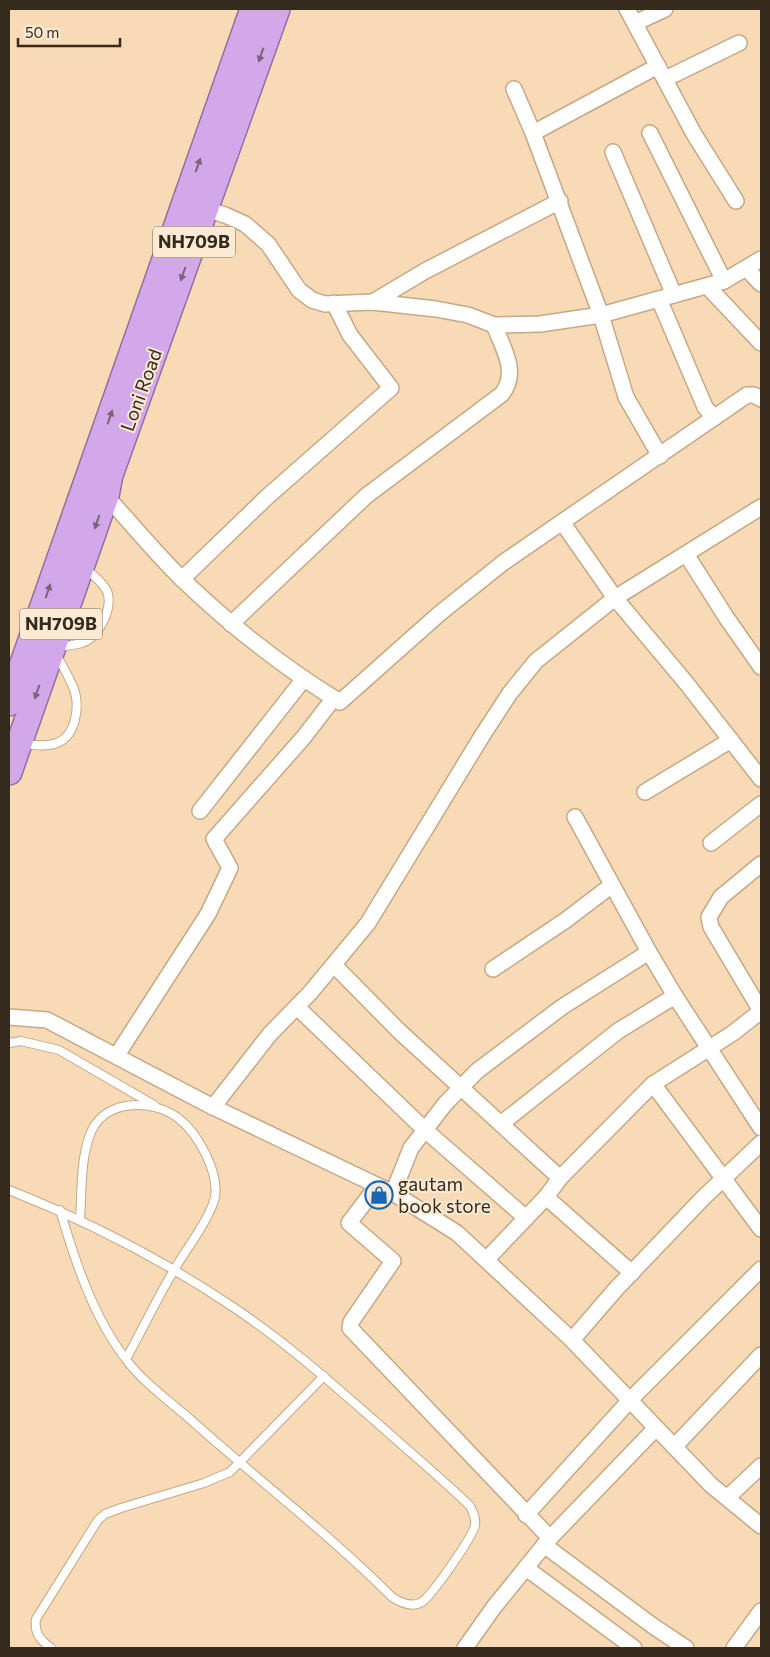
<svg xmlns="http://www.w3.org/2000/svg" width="770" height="1657" font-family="Commissioner,sans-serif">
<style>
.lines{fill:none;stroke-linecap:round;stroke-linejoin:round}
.service-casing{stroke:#c5a885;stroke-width:10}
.minor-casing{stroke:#c5a885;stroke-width:18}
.trunk-casing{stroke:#946e9e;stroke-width:28}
.service{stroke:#fff;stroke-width:8}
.minor{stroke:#fff;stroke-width:15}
.trunk{stroke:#d2a8ea;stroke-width:25}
.oneway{fill:#7c6379}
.labels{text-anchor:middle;stroke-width:4;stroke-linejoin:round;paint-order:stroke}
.shield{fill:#fcead4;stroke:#716453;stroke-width:1}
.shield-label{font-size:18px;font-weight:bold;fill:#362a1c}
.street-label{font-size:19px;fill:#362a1c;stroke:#fcead4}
.poi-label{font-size:19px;fill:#362a1c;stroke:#fcead4;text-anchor:start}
</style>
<rect width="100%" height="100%" fill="#f9dab6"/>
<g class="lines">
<!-- service casing -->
<g class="service-casing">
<g id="service">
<path d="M58,647C66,646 74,645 82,643C98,638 112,611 108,594C105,584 93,575 85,568"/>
<path d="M22,744C33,745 46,747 57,743C76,736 80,706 74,689C69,677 62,665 56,654"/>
<polyline points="9,1043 21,1041 59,1050 154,1105"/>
<path d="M9,1190C87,1221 163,1260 233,1307C287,1343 334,1385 383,1428C412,1454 442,1479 470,1506C473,1512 476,1517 475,1525C473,1537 432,1595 422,1602C412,1608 401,1603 392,1597C329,1534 258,1480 191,1420C170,1401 142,1382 125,1358C93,1316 75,1261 60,1210"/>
<path d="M80,1220C82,1191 80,1156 92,1130C107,1099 153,1099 178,1118C198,1133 219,1172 215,1197C211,1217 185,1251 174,1270C157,1299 142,1330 126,1359"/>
<path d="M51,1648C40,1640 34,1633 36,1619L98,1520L105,1514L121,1508L204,1483L230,1472L324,1376"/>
</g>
</g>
<!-- minor casing -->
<g class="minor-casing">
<g id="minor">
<polyline points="627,9 694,134 736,201"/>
<polyline points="635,23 665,9"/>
<polyline points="658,66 533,133 601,315 626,397 660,456"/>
<polyline points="665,79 739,43"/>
<polyline points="514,89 533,133"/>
<polyline points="650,133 724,281"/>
<polyline points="613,152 674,295"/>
<polyline points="199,207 225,215 245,224 268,244 299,290 312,300 325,304 373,302 436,309 468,315 494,325 540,324 601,315 724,281 761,259"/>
<polyline points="747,269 761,284"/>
<polyline points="708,287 761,343"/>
<polyline points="659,299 705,407 714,418"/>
<polyline points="373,302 425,271 560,201"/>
<polyline points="761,399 754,395 747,395 562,522 615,598 687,684 761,779"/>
<path d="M106,496C132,524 156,554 183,580C231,626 283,667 340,702L439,614L504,562L562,522"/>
<polyline points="686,554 726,617 761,667"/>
<polyline points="182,579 267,497 391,388 350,335 334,303"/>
<path d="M231,624L366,496L502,394C519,372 503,348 494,325"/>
<polyline points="645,792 731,740"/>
<polyline points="200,811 303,680"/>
<polyline points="711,843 761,804"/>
<polyline points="761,864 721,897 709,917 711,927 761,1011"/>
<polyline points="649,952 675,996"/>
<polyline points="334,965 399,1031 560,1178"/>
<polyline points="493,969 566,920 612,885"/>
<polyline points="297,1007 425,1130 526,1218"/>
<polyline points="9,1017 47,1020 213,1107 393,1193 457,1233 572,1340 711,1485 761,1526"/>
<polyline points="117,1055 208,914 230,868 214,839 303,738 334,698"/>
<polyline points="653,1084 761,1229"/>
<polyline points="213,1107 270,1034 310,993 368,923 482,736 510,693 536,661 615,598 761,507"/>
<polyline points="502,1123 618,1031 675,996 761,1128"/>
<polyline points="377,1186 349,1223 393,1261 351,1322 350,1328 550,1538"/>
<polyline points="393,1193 411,1148 445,1104 477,1071 562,1007 649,952 575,817"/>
<polyline points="546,1197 632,1273"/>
<polyline points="487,1259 546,1197 560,1178 653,1084 733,1033 761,1011"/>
<polyline points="572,1340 616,1289 703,1198 761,1143"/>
<polyline points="674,1447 761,1355"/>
<polyline points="728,1497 761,1466"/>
<polyline points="526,1515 631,1399 761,1269"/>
<polyline points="544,1545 653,1626 686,1648"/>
<polyline points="526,1568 634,1648"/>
<polyline points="465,1648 494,1607 550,1538 656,1428"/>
<polyline points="734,1648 761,1611"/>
</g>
</g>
<!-- trunk casing -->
<g class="trunk-casing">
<g id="trunk">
<polyline points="9,703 253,9"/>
<polyline points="9,772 106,496 110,475 277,9"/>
</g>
</g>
<!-- service -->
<use href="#service" class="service"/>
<!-- minor -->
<use href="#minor" class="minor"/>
<!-- trunk -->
<use href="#trunk" class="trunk"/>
</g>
<!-- one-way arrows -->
<defs><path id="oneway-solid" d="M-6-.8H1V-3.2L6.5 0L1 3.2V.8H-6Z" transform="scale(1.25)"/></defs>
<g class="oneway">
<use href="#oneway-solid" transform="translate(261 55) rotate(109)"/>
<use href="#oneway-solid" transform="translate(198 165) rotate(-71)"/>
<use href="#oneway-solid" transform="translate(183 274) rotate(110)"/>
<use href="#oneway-solid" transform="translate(110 417) rotate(-71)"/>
<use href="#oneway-solid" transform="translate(97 522) rotate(109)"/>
<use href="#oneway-solid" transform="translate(48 591) rotate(-71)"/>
<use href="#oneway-solid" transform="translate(37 692) rotate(109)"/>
</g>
<!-- icons -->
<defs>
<g id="shop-ring" transform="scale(1.4375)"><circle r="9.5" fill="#fcead4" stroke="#1668b7" stroke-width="1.5"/><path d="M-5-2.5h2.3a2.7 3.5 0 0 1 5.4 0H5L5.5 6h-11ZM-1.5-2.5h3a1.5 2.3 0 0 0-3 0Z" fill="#1668b7"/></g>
</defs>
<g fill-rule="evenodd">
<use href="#shop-ring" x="379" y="1195"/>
</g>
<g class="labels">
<!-- shield labels -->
<g class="shield">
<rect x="153" y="226.5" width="82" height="31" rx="4"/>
<rect x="20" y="608.5" width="82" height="31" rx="4"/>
</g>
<g class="shield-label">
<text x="194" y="248">NH709B</text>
<text x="61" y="630">NH709B</text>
</g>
<!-- street labels -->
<g class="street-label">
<text transform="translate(141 390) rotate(-70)" y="7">Loni Road</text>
</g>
<!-- poi labels -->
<g class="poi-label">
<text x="398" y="1191">gautam<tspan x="398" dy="22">book store</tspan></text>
</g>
</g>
<!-- border -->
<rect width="770" height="1657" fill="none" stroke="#362a1c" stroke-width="20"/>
<!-- scale -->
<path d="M18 38v8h102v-8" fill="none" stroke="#362a1c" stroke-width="2.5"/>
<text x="25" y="38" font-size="15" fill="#362a1c" stroke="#fcead4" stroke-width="4" paint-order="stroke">50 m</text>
</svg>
